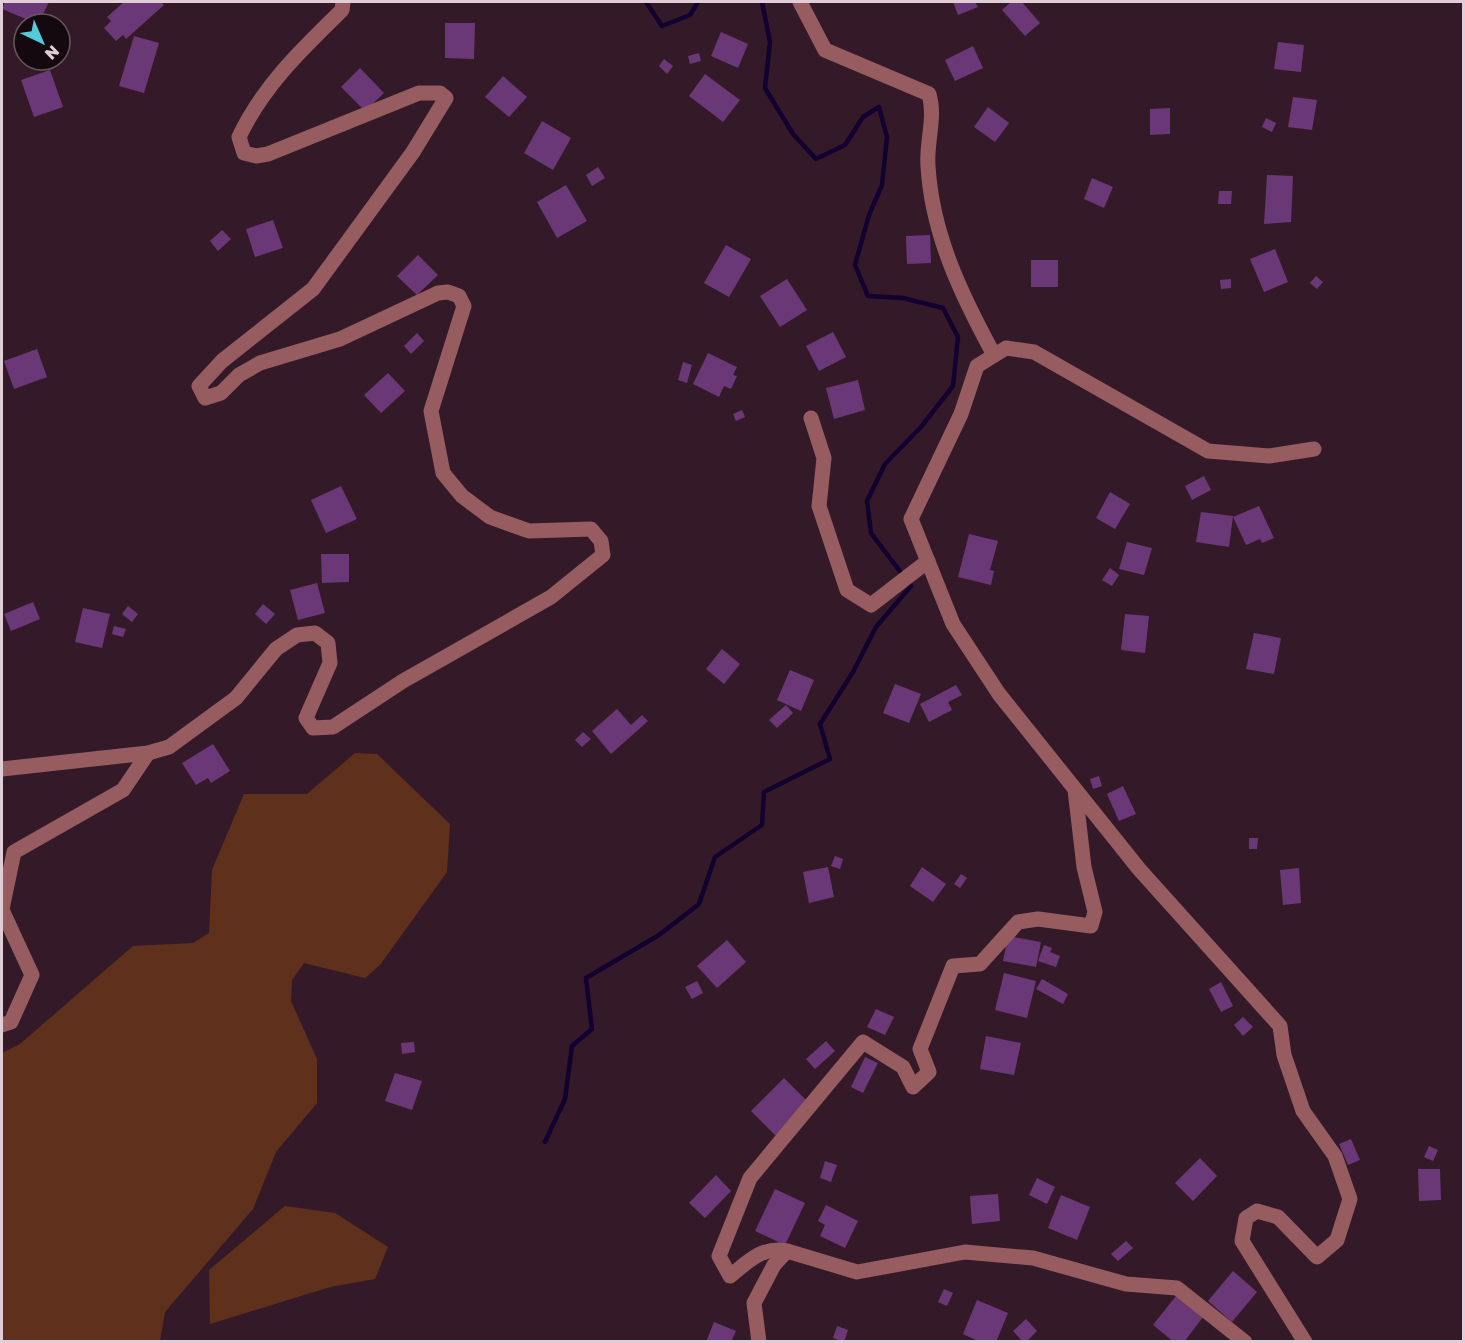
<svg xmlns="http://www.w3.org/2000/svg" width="1465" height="1343" font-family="'Golos Text',sans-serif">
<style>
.green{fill:#5f311c}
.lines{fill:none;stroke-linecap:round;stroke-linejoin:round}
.stream{stroke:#110030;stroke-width:4.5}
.building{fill:#6b3877}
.minor{stroke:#975c5f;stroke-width:15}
</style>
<rect width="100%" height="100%" fill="#341a28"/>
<!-- green -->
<g class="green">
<polygon points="355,753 377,754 450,824 447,872 380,965 365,978 304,963 292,980 291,1001 317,1059 317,1103 276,1152 253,1209 165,1312 160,1341 2,1341 2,1053 20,1044 133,946 193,943 209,933 212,870 244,794 307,794"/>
<polygon points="285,1206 335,1213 388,1247 375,1279 330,1287 210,1324 209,1270"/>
</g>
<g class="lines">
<!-- stream -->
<g class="stream">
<polyline points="646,2 662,26 690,15 698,2"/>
<polyline points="545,1142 565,1099 572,1046 592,1029 586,978 659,935 699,904 715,857 762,825 764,792 830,759 820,724 853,672 876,627 911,586 871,533 867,501 885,464 921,427 953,386 958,337 943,308 903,298 868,296 855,265 869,215 882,185 887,137 879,107 863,117 845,145 816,159 793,134 765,88 770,42 762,2"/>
</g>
</g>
<!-- building -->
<g class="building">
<polygon points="5,2 49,2 38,24 2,9"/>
<polygon points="124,2 161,2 164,5 126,39 123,35 116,41 104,28 111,21 107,17"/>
<polygon points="953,2 975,2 978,7 958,15"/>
<polygon points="1011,2 1022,2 1040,23 1025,36 1002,10"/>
<polygon points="445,23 475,23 474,59 445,58"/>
<polygon points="721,32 748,44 738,68 711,56"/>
<polygon points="134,36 159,43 144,93 119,86"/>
<polygon points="1278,42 1304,45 1301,72 1274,69"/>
<polygon points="973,46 983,68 955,81 945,60"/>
<polygon points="699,53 701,61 690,64 688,56"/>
<polygon points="664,59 673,66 667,74 659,66"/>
<polygon points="360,68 384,93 365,111 341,87"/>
<polygon points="50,70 63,107 34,117 21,80"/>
<polygon points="705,74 740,100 723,122 689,96"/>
<polygon points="503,76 527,97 509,117 485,97"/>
<polygon points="1293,97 1317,100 1312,130 1288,127"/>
<polygon points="988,107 1009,123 995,142 974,127"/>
<polygon points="1170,108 1170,134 1150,135 1150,109"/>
<polygon points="1266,118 1276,123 1272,132 1262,127"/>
<polygon points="542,121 571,138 553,170 524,153"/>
<polygon points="598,167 605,178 592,186 586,175"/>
<polygon points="1267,175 1293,176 1291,222 1264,224"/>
<polygon points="1092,178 1113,187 1104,208 1084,199"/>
<polygon points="566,185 587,221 557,238 537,202"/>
<polygon points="1219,191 1232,191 1231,204 1218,204"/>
<polygon points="273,220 283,248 255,257 246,229"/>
<polygon points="222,230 231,239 218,251 210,241"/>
<polygon points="930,235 931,263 907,264 906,236"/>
<polygon points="726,245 751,259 729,297 704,283"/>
<polygon points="1275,249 1288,282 1264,292 1250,259"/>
<polygon points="418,255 438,275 417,295 397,276"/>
<rect x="1031" y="260" width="27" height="27"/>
<polygon points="1316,276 1323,282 1317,289 1310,283"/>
<polygon points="787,279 807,310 780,327 760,296"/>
<polygon points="1231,279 1231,288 1221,289 1220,280"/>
<polygon points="833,332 846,357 819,371 806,346"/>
<polygon points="417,333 424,341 411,354 404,346"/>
<polygon points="37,349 47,377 14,389 4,361"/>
<polygon points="708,353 737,367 733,375 737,376 731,389 724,386 719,397 693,384"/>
<polygon points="683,362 692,365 687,383 678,380"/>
<polygon points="388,373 405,391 381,413 364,395"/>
<polygon points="858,380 865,410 834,419 826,388"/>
<polygon points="742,410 745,417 736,421 733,414"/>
<polygon points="1204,476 1211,490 1192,500 1185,486"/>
<polygon points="341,486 357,519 326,533 311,500"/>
<polygon points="1110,492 1130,504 1115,529 1096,518"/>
<polygon points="1259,506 1274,538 1262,543 1260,539 1246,545 1233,517"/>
<polygon points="1201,512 1233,516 1229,547 1196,542"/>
<polygon points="969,534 998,541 990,570 994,571 991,585 958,577"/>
<polygon points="1127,542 1152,548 1144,575 1119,569"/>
<polygon points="321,554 349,554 349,582 322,583"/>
<polygon points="1110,568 1119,575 1112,586 1102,580"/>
<polygon points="317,583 325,613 298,620 290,590"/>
<polygon points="33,602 40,619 11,631 4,614"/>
<polygon points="263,604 275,614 266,624 255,614"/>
<polygon points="128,606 138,614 132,622 122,614"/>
<polygon points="83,608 110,614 102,648 75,642"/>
<polygon points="1125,614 1149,616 1145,653 1121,650"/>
<polygon points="114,626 126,629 123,637 112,634"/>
<polygon points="1254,633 1281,638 1274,674 1246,669"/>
<polygon points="722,649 740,664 724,684 706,669"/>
<polygon points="790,670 814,680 801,711 777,700"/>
<polygon points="895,684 921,694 909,723 883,713"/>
<polygon points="956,685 962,695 948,702 952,710 929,722 920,704"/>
<polygon points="786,705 793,713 777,728 769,720"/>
<polygon points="617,709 631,725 642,715 648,721 611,754 592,731"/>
<polygon points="583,732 591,739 582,747 575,740"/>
<polygon points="213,744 230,771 211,783 208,778 196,785 182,763"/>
<polygon points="1099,776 1102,786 1093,789 1090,779"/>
<polygon points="1123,786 1136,814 1119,821 1107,794"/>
<polygon points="1249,838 1258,838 1257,849 1249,849"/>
<polygon points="835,856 843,859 840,869 831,866"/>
<polygon points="828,867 834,897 809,903 803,872"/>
<polygon points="922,867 946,884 933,902 910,886"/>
<polygon points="1299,868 1301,903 1283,905 1280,870"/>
<polygon points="961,874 967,878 960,888 954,884"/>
<polygon points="1008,936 1041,942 1036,967 1003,961"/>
<polygon points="727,940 746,962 717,988 697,966"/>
<polygon points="1044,945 1052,948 1050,952 1060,956 1056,967 1038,961"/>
<polygon points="1004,973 1036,981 1027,1018 995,1010"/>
<polygon points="1042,979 1068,994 1063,1004 1036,989"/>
<polygon points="697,981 703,993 692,999 685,987"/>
<polygon points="1221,982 1233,1006 1221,1012 1209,989"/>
<polygon points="876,1009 894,1017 885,1035 867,1027"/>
<polygon points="1243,1017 1253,1027 1243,1036 1234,1025"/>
<polygon points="986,1036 1021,1043 1014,1075 980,1069"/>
<polygon points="826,1041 835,1051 815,1069 806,1059"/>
<polygon points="414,1042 415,1052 402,1054 401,1043"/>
<polygon points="865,1057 878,1063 863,1093 851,1087"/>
<polygon points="395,1073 422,1081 412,1110 385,1101"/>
<polygon points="784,1078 809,1103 776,1136 751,1111"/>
<polygon points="1351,1139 1360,1160 1348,1165 1339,1144"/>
<polygon points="1429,1146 1438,1150 1433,1161 1424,1157"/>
<polygon points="1200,1158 1217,1176 1193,1201 1175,1183"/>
<polygon points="825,1161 837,1165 831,1182 820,1178"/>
<polygon points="1418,1169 1440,1169 1441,1200 1419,1201"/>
<polygon points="716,1175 731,1191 705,1218 689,1203"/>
<polygon points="1037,1178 1055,1187 1047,1204 1029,1195"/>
<polygon points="775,1189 805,1203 785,1245 755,1231"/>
<polygon points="998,1194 1000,1221 972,1224 970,1196"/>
<polygon points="1061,1195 1090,1207 1077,1240 1048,1228"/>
<polygon points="826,1205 858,1221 845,1248 820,1236 825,1225 818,1221"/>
<polygon points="1126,1241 1133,1248 1118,1261 1111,1254"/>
<polygon points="1233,1271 1257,1292 1232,1322 1208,1301"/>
<polygon points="944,1289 953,1293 947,1306 938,1302"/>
<polygon points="1176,1296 1203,1317 1184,1342 1174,1342 1153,1325"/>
<polygon points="977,1300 1008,1313 996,1342 980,1342 963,1334"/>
<polygon points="1026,1319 1037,1331 1026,1342 1023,1342 1013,1331"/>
<polygon points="714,1322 736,1331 731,1342 706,1342"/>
<polygon points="837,1326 848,1330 844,1342 833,1338"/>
</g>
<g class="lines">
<!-- minor -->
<g class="minor">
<path d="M800,2L825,50L929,94C936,118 926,142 928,166C932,235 962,296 994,355"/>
<polyline points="811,418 824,458 819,506 847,590 871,605 928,561"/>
<path d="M2,769L148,753L169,747L236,698L276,649L297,635L315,633L328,643L330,663L306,718L313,728L333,727L403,681L551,597L603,555L601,541L591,529L529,531L490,517L462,496L443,473L431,411L464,306L459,296L448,292L438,293L340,339L260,363L239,375L221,393L205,398L199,386L222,361L313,289L413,152L446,98L440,93H419L268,154L256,156L244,153L239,137C263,86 302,49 342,10L343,2"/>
<polyline points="2,909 14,852 123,790 148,753"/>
<polyline points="2,910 32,975 11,1022 2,1025"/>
<path d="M787,1251C762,1246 749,1261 730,1276L719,1256L750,1178L863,1042L903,1067L913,1087L929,1072L920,1049L953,966L980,964L1018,922L1038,919L1091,926L1095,912L1084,867L1075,790"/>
<polyline points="759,1342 754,1303 774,1265 787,1251 857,1272 965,1252 1033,1258 1126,1284 1177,1288 1245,1342"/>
<polyline points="1305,1342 1242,1241 1246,1218 1257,1211 1278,1217 1317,1257 1337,1240 1350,1199 1335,1156 1303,1111 1284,1055 1280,1026 1139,869 999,694 953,624 911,519 961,414 977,366 1006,348 1034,352 1208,451 1269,456 1314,449"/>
</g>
</g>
<!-- border -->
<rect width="1465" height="1343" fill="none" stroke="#e0cdd6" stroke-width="6"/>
<!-- north arrow -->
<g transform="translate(42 42) rotate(136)"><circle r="28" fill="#14090f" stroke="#66575f" stroke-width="1.5"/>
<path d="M0-4.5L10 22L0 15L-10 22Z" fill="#53cbda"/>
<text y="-9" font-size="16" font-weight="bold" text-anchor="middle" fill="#e0cdd6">N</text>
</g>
</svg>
